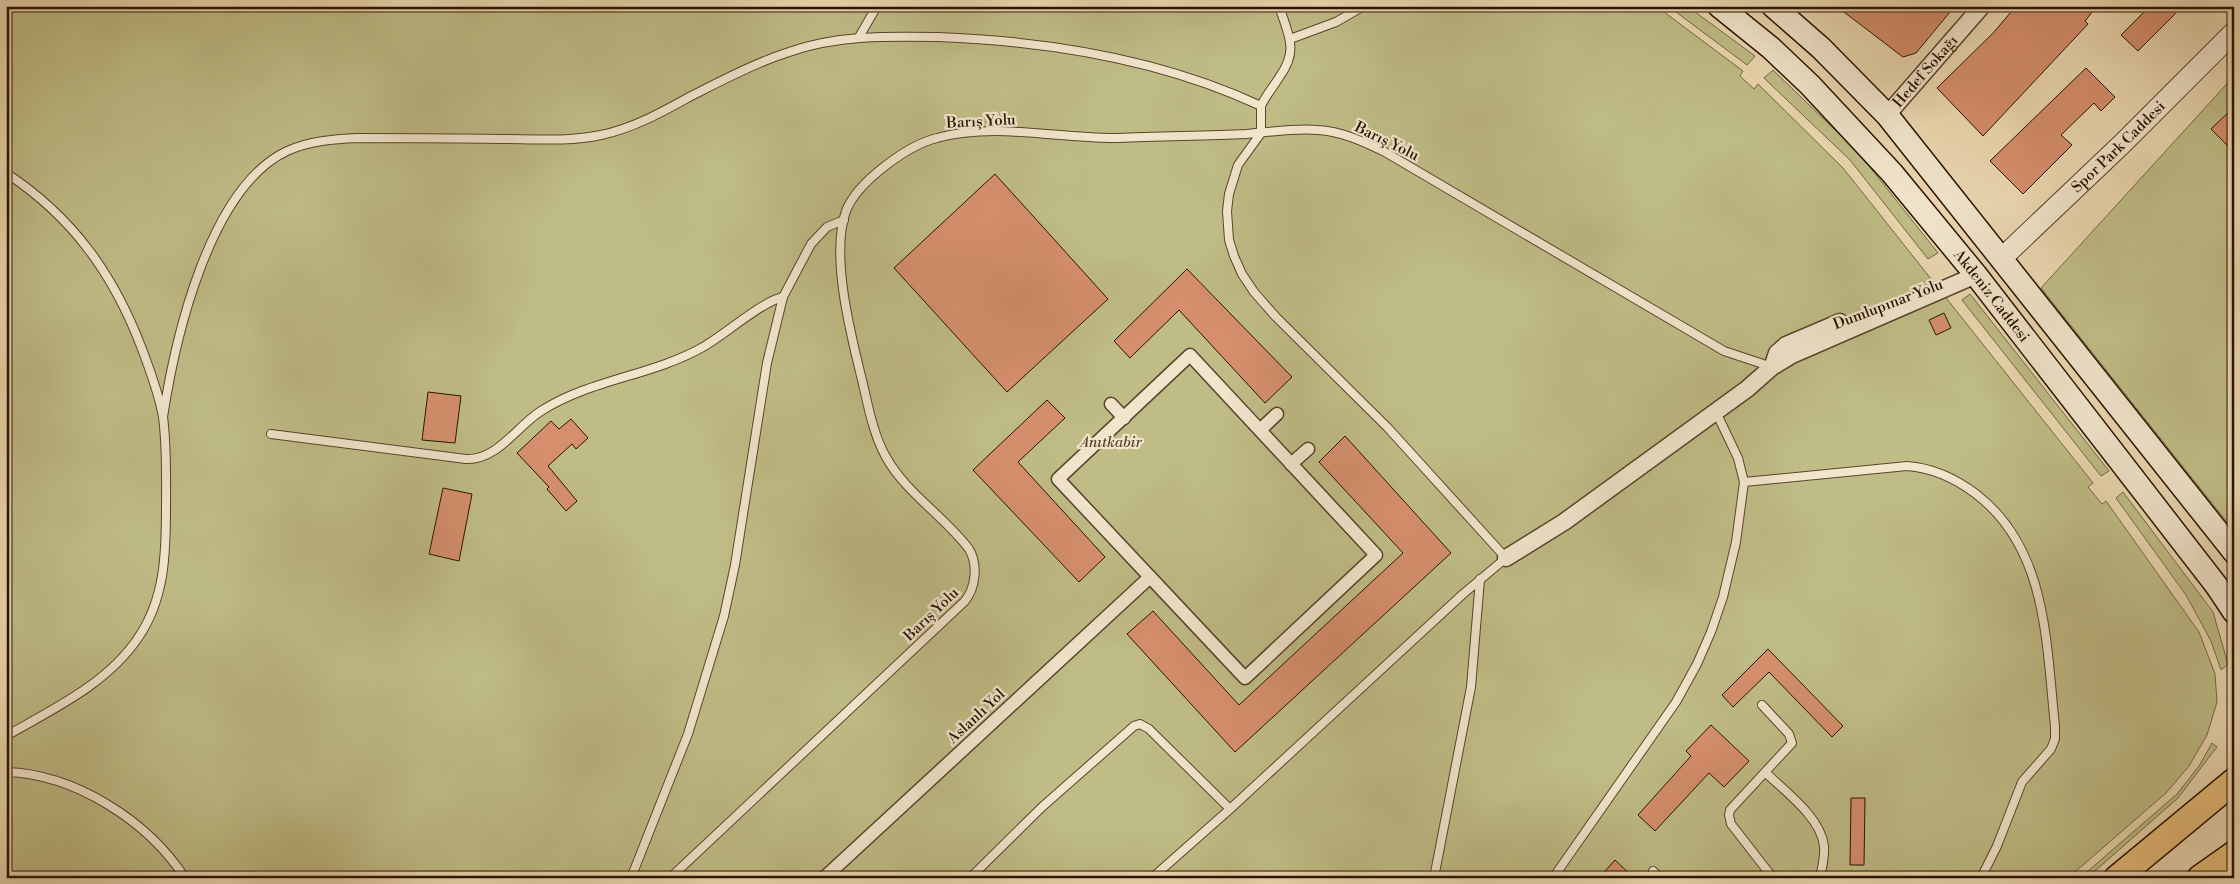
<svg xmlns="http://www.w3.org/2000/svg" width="2240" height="884" font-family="'Libre Bodoni',serif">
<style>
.green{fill:#bfbc86;stroke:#746843}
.building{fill:#d58f6c;stroke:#2a1300}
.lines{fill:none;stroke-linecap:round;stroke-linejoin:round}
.service-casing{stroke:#5a442c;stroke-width:10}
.pedestrian-casing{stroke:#5a442c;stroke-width:15}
.minor-casing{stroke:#5a442c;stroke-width:19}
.tertiary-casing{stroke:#5a442c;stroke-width:22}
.secondary-casing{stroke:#2a1300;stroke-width:25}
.primary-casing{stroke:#2a1300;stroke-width:28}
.service{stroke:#f1e5cc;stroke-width:8}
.pedestrian{stroke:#f1e5cc;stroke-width:12}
.minor{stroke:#f1e5cc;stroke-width:16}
.tertiary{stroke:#f1e5cc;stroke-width:20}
.secondary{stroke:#f1e5cc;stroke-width:22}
.primary{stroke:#e5bc78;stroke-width:25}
.labels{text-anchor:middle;stroke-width:4.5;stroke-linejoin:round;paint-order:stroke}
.street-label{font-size:15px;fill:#2a1300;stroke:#f1e5cc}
.park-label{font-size:15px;font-style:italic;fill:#574628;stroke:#f1e5cc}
</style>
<rect width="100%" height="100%" fill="#ead7b0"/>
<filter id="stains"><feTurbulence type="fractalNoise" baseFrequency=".004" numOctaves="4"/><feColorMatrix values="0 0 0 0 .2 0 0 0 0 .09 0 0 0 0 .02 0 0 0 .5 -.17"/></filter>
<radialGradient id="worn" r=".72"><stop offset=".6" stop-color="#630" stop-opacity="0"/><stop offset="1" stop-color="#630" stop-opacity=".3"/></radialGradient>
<!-- green -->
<g class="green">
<polygon points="6,6 1656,6 1743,71 1740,76 1754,89 1758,84 1843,168 2093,483 2088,487 2102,504 2106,501 2199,632 2215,674 2217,702 2207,735 2189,766 2166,793 2068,878 6,878"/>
<polygon points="1668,6 1687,6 1755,56 1747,65"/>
<polygon points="1773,70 1858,152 1938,253 1928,259 1850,160 1764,78"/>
<polygon points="2234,76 2234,531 2041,288"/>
<polygon points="1970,294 2109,471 2101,476 1962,300"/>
<polygon points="2123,492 2213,612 2228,664 2221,670 2211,641 2186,595 2116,498"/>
<polygon points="2212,743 2217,747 2178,798 2087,878 2080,878 2177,794 2199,766"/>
</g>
<!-- building -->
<g class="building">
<polygon points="1836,6 1943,6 1950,12 1916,53 1903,57"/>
<polygon points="2016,6 2097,6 2085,21 2088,24 1983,136 1937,88 1994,32"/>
<polygon points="2150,6 2183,6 2138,51 2121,35"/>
<polygon points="2086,68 2115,97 2101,111 2094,103 2061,135 2072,145 2023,194 1990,161"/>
<polygon points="2234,107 2234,152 2211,129"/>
<polygon points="995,174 1108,299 1007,392 894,268"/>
<polygon points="1187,269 1292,377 1265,403 1179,310 1130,358 1114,341"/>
<polygon points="1944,313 1951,328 1936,335 1929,320"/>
<polygon points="428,392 461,396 455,443 422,440"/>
<polygon points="1047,400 1065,418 1018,462 1105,557 1079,582 973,470"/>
<polygon points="571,419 588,438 576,449 572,444 548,466 577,501 566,511 547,489 549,487 517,453 551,421 559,429"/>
<polygon points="1345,436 1451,553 1235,752 1127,634 1153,611 1239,705 1403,553 1319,462"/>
<polygon points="443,488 472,494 459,561 429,554"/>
<polygon points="1768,649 1843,726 1832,737 1769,672 1733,707 1722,695"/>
<polygon points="1711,725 1749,761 1724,787 1709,773 1655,831 1638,815 1691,756 1686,751"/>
<polygon points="1851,798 1865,798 1864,865 1850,865"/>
<polygon points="1615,860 1634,878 1599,878"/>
</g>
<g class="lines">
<!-- service casing -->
<g class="service-casing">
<g id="service">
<polyline points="859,37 877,6"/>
<polyline points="1290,39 1336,22 1364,6"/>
<path d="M1261,106C1266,95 1274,86 1280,76C1299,50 1288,34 1279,6"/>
<path d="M6,173C73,217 114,275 142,349C150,370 159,394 163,417C167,447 166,478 166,508C166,553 165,599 138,638C107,684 53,709 6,736"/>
<path d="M163,417C175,339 209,188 287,151C309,141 334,139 358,138C405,138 451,138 498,139C532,139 568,142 601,135C634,128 662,112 691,96C723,80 755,63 789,52C837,35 888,36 938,37C1047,41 1161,59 1261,106V133L1238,165L1229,194L1227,211L1229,240L1234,256L1242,274L1254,292L1276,317L1388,428L1506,558L1463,594L1230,809L1152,878"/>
<path d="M271,434L466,459C498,460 517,426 541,411C591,379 652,376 703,347C724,335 763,301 783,297"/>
<path d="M1744,482L1907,466C1933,468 1955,478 1976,494C2048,549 2046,644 2055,726V739L2051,749L2022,782L1997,846L1981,878"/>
<polyline points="1762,705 1789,734 1792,743 1730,810 1729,815 1731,824 1773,878"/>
<path d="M6,772C75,774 148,821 185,878"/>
<path d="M1766,773C1786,792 1821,818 1824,846C1825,857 1822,867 1820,878"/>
<polyline points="1653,871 1660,878"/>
<polyline points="631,878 688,734 724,616 735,565 767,363 783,297 811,244 827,227 844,220"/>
<path d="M670,878L965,601C976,587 978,564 969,549C945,517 905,492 886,457C873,434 868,405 862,380C851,335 830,255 846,211C857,182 908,145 937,138C996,122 1058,139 1118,138C1161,136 1203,136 1246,134C1270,132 1294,128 1318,130C1341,131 1364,142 1385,152L1724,351L1772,367"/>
<polyline points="970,878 1042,807 1134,726 1140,724 1149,729 1230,809"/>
<polyline points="1434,878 1471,687 1480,579"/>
<polyline points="1553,878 1676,702 1697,664 1711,632 1723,597 1736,542 1744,482 1738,458 1716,412"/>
</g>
</g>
<!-- pedestrian casing -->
<g class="pedestrian-casing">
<g id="pedestrian">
<polygon points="1190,355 1376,555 1245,678 1058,479"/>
<polyline points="1111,404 1124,418"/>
<polyline points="1260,430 1277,414"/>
<polyline points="1291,464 1308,449"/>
<polyline points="824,878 1150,577"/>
</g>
</g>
<!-- minor casing -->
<g class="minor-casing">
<g id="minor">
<path id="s1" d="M1887,115L1982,6"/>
<polyline points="1773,365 1777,353 1786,345 1840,322"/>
<polyline points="1506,558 1564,522 1747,389 1772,367 1792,355 1976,275"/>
</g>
</g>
<!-- tertiary casing -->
<g class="tertiary-casing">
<g id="tertiary">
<path id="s2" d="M2002,258L2122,144L2234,32"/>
</g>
</g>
<!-- secondary casing -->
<g class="secondary-casing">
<g id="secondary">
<path id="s3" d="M1719,6L1771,48L1810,85L1892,173L1976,275L2216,585L2234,612"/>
<polyline points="1773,6 1821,48 1887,115 2234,552"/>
</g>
</g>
<!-- primary casing -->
<g class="primary-casing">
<g id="primary">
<polyline points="2117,878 2234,781"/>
<polyline points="2200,878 2234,854"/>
</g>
</g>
<!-- service -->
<use href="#service" class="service"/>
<!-- pedestrian -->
<use href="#pedestrian" class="pedestrian"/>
<!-- minor -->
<use href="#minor" class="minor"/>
<!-- tertiary -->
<use href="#tertiary" class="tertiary"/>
<!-- secondary -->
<use href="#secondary" class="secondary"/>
<!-- primary -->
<use href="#primary" class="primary"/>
</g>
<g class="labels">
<!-- street labels -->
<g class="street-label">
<text dy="5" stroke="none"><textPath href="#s1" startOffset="58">Hedef Sokağı</textPath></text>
<text transform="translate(981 121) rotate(-3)" y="5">Barış Yolu</text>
<text transform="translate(1387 141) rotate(26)" y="5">Barış Yolu</text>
<text dy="5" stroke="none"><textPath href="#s2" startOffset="161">Spor Park Caddesi</textPath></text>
<text dy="5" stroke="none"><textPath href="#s3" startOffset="399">Akdeniz Caddesi</textPath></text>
<text transform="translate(1888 304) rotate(-21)" y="5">Dumlupınar Yolu</text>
<text transform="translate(931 614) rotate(-44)" y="5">Barış Yolu</text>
<text transform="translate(976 716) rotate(-43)" y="5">Aslanlı Yol</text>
</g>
<!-- park labels -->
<g class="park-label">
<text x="1111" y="447">Anıtkabir</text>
</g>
</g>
<!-- margin -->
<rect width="2240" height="884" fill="none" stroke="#ead7b0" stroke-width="25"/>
<rect x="8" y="8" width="2225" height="869" fill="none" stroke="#2a1300" stroke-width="2.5"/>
<rect x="12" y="12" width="2215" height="859" fill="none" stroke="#2a1300"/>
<rect width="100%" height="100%" filter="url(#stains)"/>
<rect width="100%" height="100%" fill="url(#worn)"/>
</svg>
